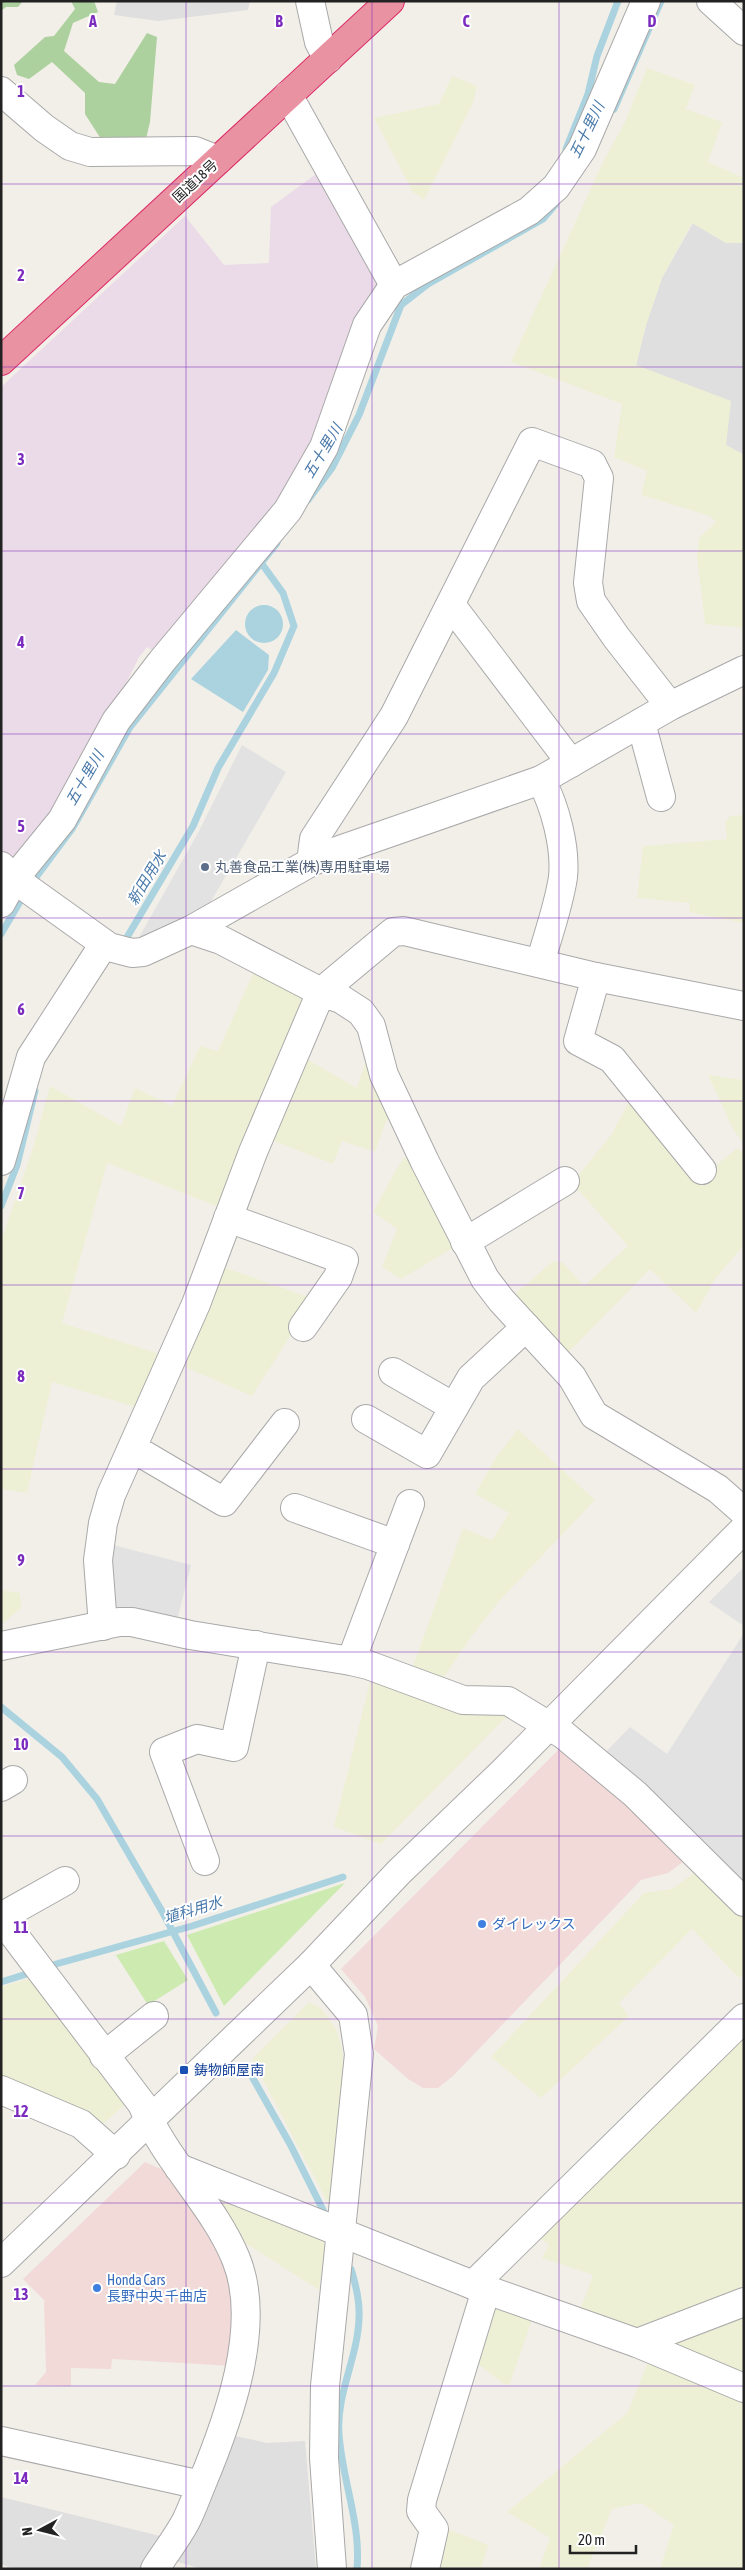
<svg xmlns="http://www.w3.org/2000/svg" width="745" height="2570" font-family="'Asap Condensed','Noto Sans JP',sans-serif">
<style>
.residential{fill:#e0dfdf}
.commercial{fill:#f2dad9}
.industrial{fill:#ebdbe8}
.farmland{fill:#eef0d5}
.grass{fill:#cdebb0}
.forest{fill:#add19e}
.parking{fill:#e2e2e2}
.water{fill:#aad3df}
.lines{fill:none;stroke-linecap:round;stroke-linejoin:round}
.stream{stroke:#aad3df;stroke-width:7}
.minor-casing{stroke:#a9a9a9;stroke-width:30}
.highway-casing{stroke:#dc2a67;stroke-width:30}
.minor{stroke:#fff;stroke-width:28}
.highway{stroke:#e892a2;stroke-width:28}
.grid{fill:none;stroke:#7b2cbf;stroke-width:1;stroke-opacity:0.55}
.service-dot{fill:#5c6f8a;stroke:#fff;stroke-width:2}
.shop-dot{fill:#3f7fe0;stroke:#fff;stroke-width:2}
.transit-dot{fill:#1a4fb4;stroke:#fff;stroke-width:2}
.labels{text-anchor:middle;stroke-width:4;stroke-linejoin:round;paint-order:stroke}
.street-label{font-size:14px;fill:#222;stroke:#fff}
.service-label{font-size:14px;fill:#4e5e75;stroke:#fff;text-anchor:start}
.shop-label{font-size:14px;fill:#366cbe;stroke:#fff;text-anchor:start}
.transit-label{font-size:14px;fill:#164399;stroke:#fff;text-anchor:start}
.water-label{font-size:15px;font-style:italic;fill:#4a7aab;stroke:#fff}
.grid-label{font-size:16px;text-anchor:middle;font-weight:bold;fill:#7b2cbf;stroke:#fff;stroke-width:4;stroke-linejoin:round;paint-order:stroke}
</style>
<rect width="100%" height="100%" fill="#f2efe9"/>
<!-- residential -->
<g class="residential">
<polygon points="117,1 250,1 248,10 158,21 114,15"/>
<polygon points="693,223 726,243 744,243 744,455 726,445 636,365 646,325 662,278"/>
<polygon points="231,2435 267,2443 305,2441 316,2569 202,2569 171,2560"/>
<polygon points="1,2497 164,2537 144,2569 13,2569 1,2564"/>
</g>
<!-- commercial -->
<g class="commercial">
<polygon points="563,1745 687,1859 668,1873 641,1880 453,2076 438,2088 423,2088 408,2079 374,2049 378,2026 365,1997 341,1969"/>
<polygon points="145,2162 170,2173 227,2263 235,2288 233,2366 112,2359 111,2369 71,2368 71,2386 35,2385 46,2372 44,2300 23,2279"/>
</g>
<!-- industrial -->
<polygon class="industrial" points="316,174 379,286 316,443 277,507 155,652 147,647 139,657 110,716 54,814 15,863 1,849 1,387 185,216 224,265 269,263 271,207"/>
<!-- farmland -->
<g class="farmland">
<polygon points="647,68 695,85 686,109 722,122 708,162 744,178 744,243 726,243 692,223 662,278 646,325 636,365 731,401 726,445 744,455 744,628 705,624 697,557 699,538 716,522 710,516 641,495 647,471 614,457 622,404 511,362 604,160 624,124"/>
<polygon points="452,76 477,86 473,103 424,200 413,192 374,118 439,104"/>
<polygon points="744,815 744,923 689,912 690,903 637,898 643,846 727,839 725,823 730,816"/>
<polygon points="255,969 303,994 306,1003 221,1208 107,1163 62,1323 163,1355 139,1408 52,1382 27,1493 1,1489 1,1241 33,1148 50,1086 121,1126 135,1088 172,1106 200,1046 218,1051"/>
<polygon points="369,1051 393,1115 386,1121 375,1152 342,1141 333,1164 269,1139 303,1057 357,1088"/>
<polygon points="708,1075 744,1080 744,1143 734,1131"/>
<polygon points="630,1100 696,1182 737,1148 744,1152 744,1245 715,1279 696,1313 650,1269 566,1355 514,1295 553,1261 562,1262 584,1286 628,1246 572,1183 611,1135"/>
<polygon points="410,1150 458,1245 401,1279 382,1267 397,1229 373,1212 397,1168"/>
<polygon points="223,1267 314,1299 252,1396 180,1365"/>
<polygon points="518,1429 595,1500 501,1599 471,1637 442,1680 412,1669 463,1528 492,1540 509,1513 475,1494 495,1459"/>
<polygon points="1,1590 20,1593 21,1608 1,1625"/>
<polygon points="372,1674 507,1716 381,1844 334,1827"/>
<polygon points="698,1870 744,1917 744,1973 739,1978 692,1929 619,2003 629,2016 541,2098 491,2057 644,1893 672,1889"/>
<polygon points="34,1977 128,2102 104,2123 1,2080 1,1987"/>
<polygon points="309,2002 322,2009 336,2029 342,2048 344,2070 330,2207 252,2059"/>
<polygon points="744,2035 744,2289 633,2332 579,2313 593,2275 542,2258 549,2245 537,2235"/>
<polygon points="216,2194 326,2239 319,2290 231,2234 211,2200"/>
<polygon points="500,2304 533,2317 510,2383 505,2385 473,2360 490,2307"/>
<polygon points="744,2313 744,2377 664,2345"/>
<polygon points="649,2361 744,2399 744,2569 660,2569 674,2525 641,2503 612,2509 587,2569 539,2569 550,2538 507,2512 627,2413"/>
<polygon points="445,2528 488,2545 481,2569 435,2569"/>
</g>
<!-- grass -->
<g class="grass">
<polygon points="345,1883 224,2006 187,1935"/>
<polygon points="164,1941 188,1980 148,2005 116,1955"/>
</g>
<!-- forest -->
<g class="forest">
<polygon points="1,1 23,1 18,7 6,7 1,11"/>
<polygon points="71,1 94,1 98,12 73,23 64,51 99,82 115,84 147,33 157,37 150,122 145,143 101,139 85,114 85,93 52,62 29,79 17,75 14,65 45,37 54,36 75,9"/>
</g>
<!-- parking -->
<g class="parking">
<polygon points="242,745 286,772 210,903 137,941 199,831"/>
<polygon points="109,1544 191,1565 176,1624 112,1609"/>
<polygon points="744,1567 744,1626 709,1602"/>
<polygon points="744,1633 744,1886 601,1757 630,1727 667,1754"/>
</g>
<!-- water -->
<g class="water">
<circle cx="264" cy="624" r="19"/>
<polygon points="236,630 269,655 268,670 243,712 191,679"/>
</g>
<g class="lines">
<!-- stream -->
<g class="stream">
<polyline points="614,109 661,1"/>
<polyline points="566,149 588,94 597,56 618,1"/>
<polyline points="308,500 332,468 359,415 401,305 428,284 543,219 555,205"/>
<polyline points="31,884 72,829 130,727 277,543"/>
<polyline points="1,934 25,893"/>
<polyline points="123,944 193,826 218,768 274,673 294,626 283,593 262,564"/>
<polyline points="1,1206 17,1165 35,1091"/>
<polyline points="1,1707 62,1757 97,1799 163,1913 216,2013"/>
<polyline points="49,1966 192,1926 343,1877"/>
<polyline points="1,1982 33,1972"/>
<polyline points="246,2066 290,2144 324,2212"/>
<path d="M351,2269C356,2285 360,2301 359,2318C358,2357 336,2394 339,2434C342,2480 361,2522 357,2569"/>
</g>
<!-- minor casing -->
<g class="minor-casing">
<g id="minor">
<polyline points="310,1 319,42 328,59"/>
<polyline points="711,1 744,31"/>
<polyline points="1,91 44,128 70,146 90,152 195,151 218,160"/>
<polyline points="288,95 394,285"/>
<polyline points="451,605 571,763"/>
<polyline points="641,723 661,797"/>
<polyline points="311,862 314,839 394,716 532,442 592,464 599,478 588,583 591,601 616,637 670,706"/>
<polyline points="1,866 14,879 109,947 132,953 143,952 191,930 311,862 334,852 541,780 670,706 744,670"/>
<polyline points="1,903 14,879 62,820 116,721 162,661 288,510 324,447 367,325 394,285 529,211 556,187 582,149 646,1"/>
<polyline points="191,930 221,940 321,992 393,932 404,931 596,977 744,1006"/>
<path d="M540,963C548,935 559,905 563,877C566,847 555,806 541,780"/>
<polyline points="596,977 578,1041 612,1059 702,1170"/>
<polyline points="1,1161 31,1057 104,944"/>
<polyline points="228,1218 344,1260 338,1277 303,1327"/>
<polyline points="465,1242 565,1181"/>
<polyline points="393,1372 454,1407"/>
<polyline points="366,1419 427,1454 471,1378 526,1327"/>
<polyline points="132,1451 146,1456 224,1502 285,1423"/>
<polyline points="295,1508 395,1544"/>
<polyline points="103,1626 98,1560 103,1523 111,1495 196,1304 253,1152 321,992 341,999 361,1012 371,1026 384,1075 425,1162 485,1279 501,1300 572,1377 594,1415 718,1489 744,1512"/>
<polyline points="1,1646 119,1622 132,1622 190,1635 351,1661 368,1665 463,1700 508,1701 564,1735 635,1794 744,1902"/>
<polyline points="351,1661 410,1504"/>
<polyline points="1,1787 13,1780"/>
<polyline points="205,1861 164,1752 197,1739 234,1747 256,1645"/>
<polyline points="1,1917 65,1881"/>
<path d="M1,1918L142,2104C165,2161 213,2203 236,2259C263,2325 228,2421 202,2483C197,2495 192,2509 186,2521C177,2538 165,2553 155,2569"/>
<polyline points="311,1965 353,2015 359,2054 325,2386 324,2458 332,2569"/>
<polyline points="104,2056 154,2016"/>
<polyline points="1,2090 81,2124 116,2155"/>
<polyline points="179,2168 473,2285 637,2343 744,2388"/>
<polyline points="1,2263 311,1965 399,1872 502,1773 744,1529"/>
<polyline points="473,2285 744,2018"/>
<polyline points="637,2343 744,2302"/>
<polyline points="1,2441 201,2485"/>
<polyline points="425,2569 434,2529 421,2511 422,2500 486,2290"/>
</g>
</g>
<!-- highway casing -->
<g class="highway-casing">
<polyline id="highway" points="1,361 390,1"/>
</g>
<!-- minor -->
<use href="#minor" class="minor"/>
<!-- highway -->
<use href="#highway" class="highway"/>
</g>
<!-- grid -->
<path class="grid" d="M186,1V2569M372,1V2569M559,1V2569M1,184H744M1,367H744M1,551H744M1,734H744M1,918H744M1,1101H744M1,1285H744M1,1469H744M1,1652H744M1,1836H744M1,2019H744M1,2203H744M1,2386H744"/>
<!-- markers -->
<circle class="service-dot" cx="205" cy="867" r="5"/>
<g class="shop-dot">
<circle cx="482" cy="1924" r="5"/>
<circle cx="97" cy="2288" r="5"/>
</g>
<rect class="transit-dot" x="179" y="2065" width="10" height="10" rx="2.5"/>
<g class="labels">
<!-- street labels -->
<g class="street-label">
<text transform="translate(195 181) rotate(-43)" y="5">国道18号</text>
</g>
<!-- service labels -->
<g class="service-label">
<text x="215" y="872">丸善食品工業(株)専用駐車場</text>
</g>
<!-- shop labels -->
<g class="shop-label">
<text x="492" y="1929">ダイレックス</text>
<text x="107" y="2285">Honda Cars<tspan x="107" dy="16">長野中央 千曲店</tspan></text>
</g>
<!-- transit labels -->
<g class="transit-label">
<text x="194" y="2075">鋳物師屋南</text>
</g>
<!-- water labels -->
<g class="water-label">
<text transform="translate(587 130) rotate(-64)" y="5">五十里川</text>
<text transform="translate(323 451) rotate(-59)" y="5">五十里川</text>
<text transform="translate(85 778) rotate(-60)" y="5">五十里川</text>
<text transform="translate(147 878) rotate(-59)" y="5">新田用水</text>
<text transform="translate(193 1910) rotate(-17)" y="5">埴科用水</text>
</g>
</g>
<g class="grid-label">
<text x="93" y="27">A</text>
<text x="279" y="27">B</text>
<text x="466" y="27">C</text>
<text x="652" y="27">D</text>
<text x="21" y="97">1</text>
<text x="21" y="281">2</text>
<text x="21" y="465">3</text>
<text x="21" y="648">4</text>
<text x="21" y="832">5</text>
<text x="21" y="1015">6</text>
<text x="21" y="1199">7</text>
<text x="21" y="1382">8</text>
<text x="21" y="1566">9</text>
<text x="21" y="1750">10</text>
<text x="21" y="1933">11</text>
<text x="21" y="2117">12</text>
<text x="21" y="2300">13</text>
<text x="21" y="2484">14</text>
</g>
<!-- border -->
<rect width="745" height="2570" fill="none" stroke="#222222" stroke-width="5"/>
<!-- north arrow -->
<g transform="translate(40 2530) rotate(263)" stroke="#ffffff" stroke-width="4" paint-order="stroke">
<path d="M0-4L9 19L0 12L-9 19Z" fill="#222222"/>
<text y="-8" font-size="14" font-weight="bold" text-anchor="middle" fill="#222222">N</text>
</g>
<!-- scale -->
<path d="M570 2545v8h66v-8" fill="none" stroke="#222222" stroke-width="2.5"/>
<text x="578" y="2545" font-size="15" fill="#222222" stroke="#ffffff" stroke-width="4" paint-order="stroke">20 m</text>
</svg>
